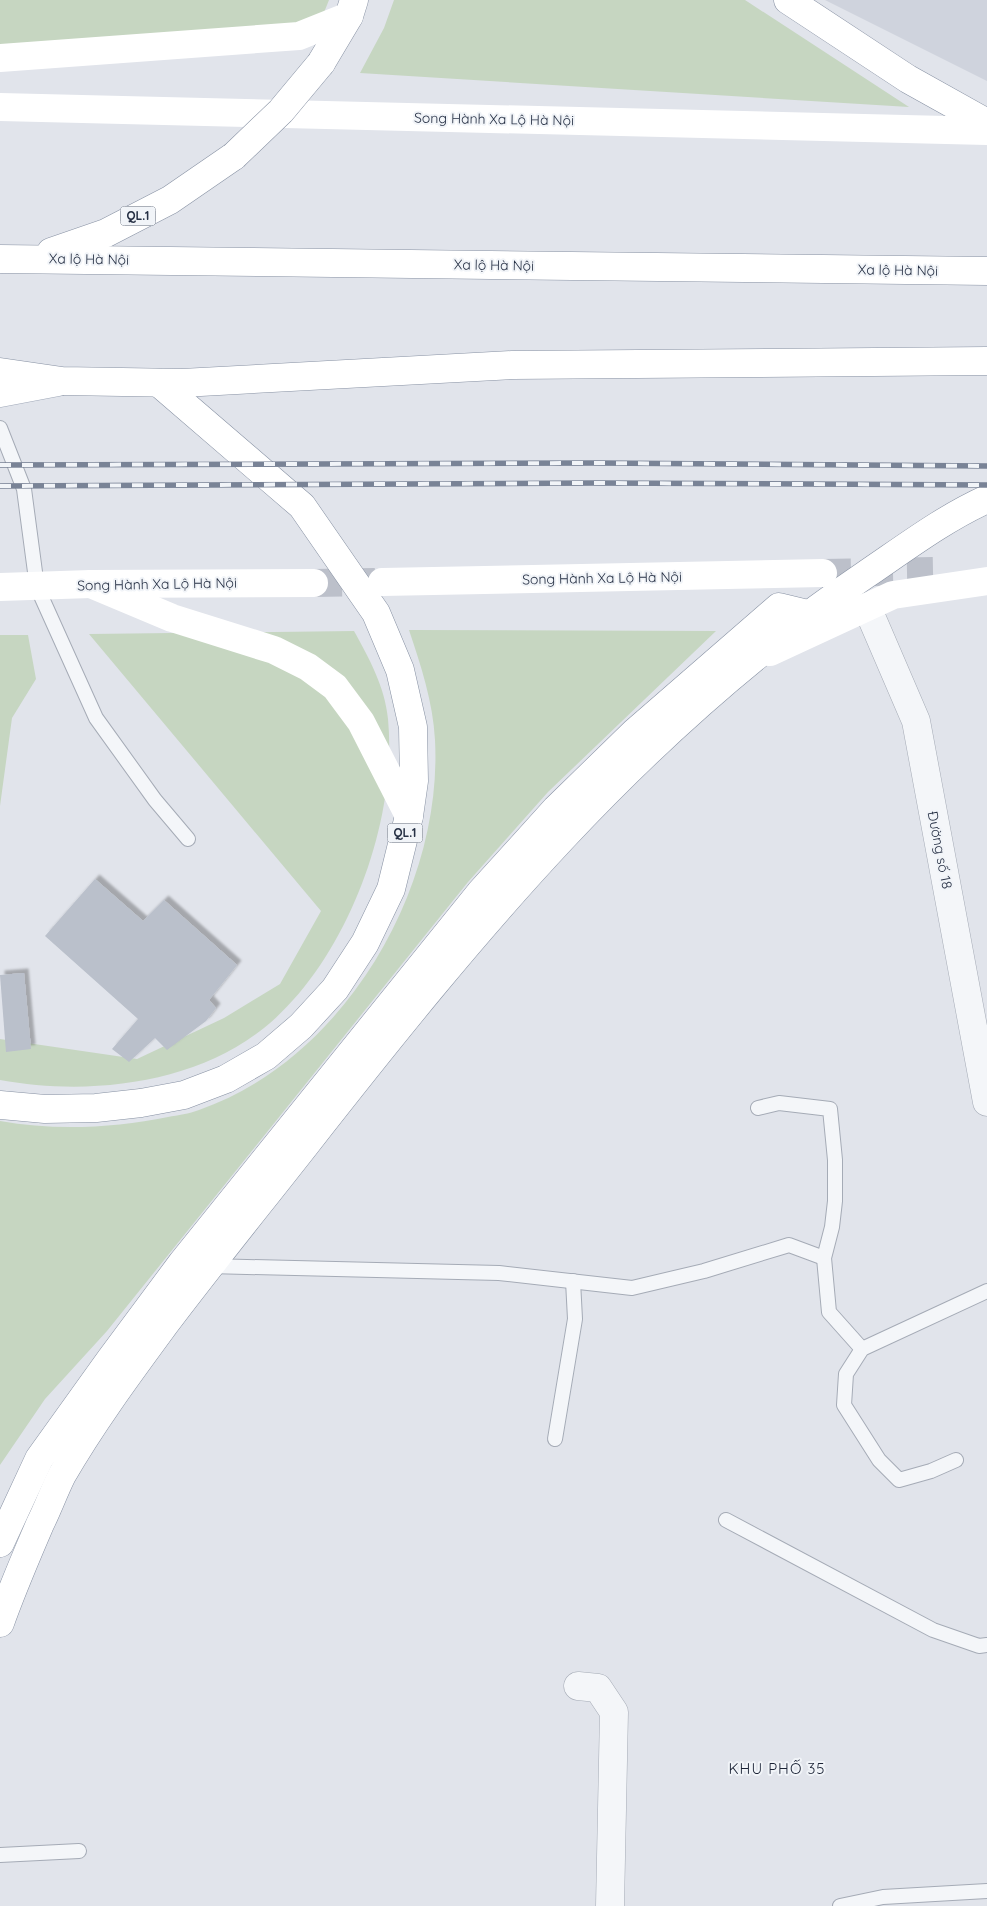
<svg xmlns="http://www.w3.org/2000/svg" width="987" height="1906" font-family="Quicksand,sans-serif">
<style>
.built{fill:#cfd3dd}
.green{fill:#c6d6c1}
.building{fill:#bac0cb;filter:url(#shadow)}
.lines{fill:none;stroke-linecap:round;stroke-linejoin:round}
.secondary-tunnel{stroke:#bcc0ca;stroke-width:28;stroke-dasharray:28 14;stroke-linecap:butt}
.service-casing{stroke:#a5abb6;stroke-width:16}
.minor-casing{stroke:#a5abb6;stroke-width:29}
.primary-casing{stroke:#9fa8b8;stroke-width:29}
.trunk-casing{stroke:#8791a3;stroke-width:29}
.service{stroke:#f4f6f9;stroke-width:14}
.minor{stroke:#f4f6f9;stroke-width:28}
.secondary{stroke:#fff;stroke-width:28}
.primary{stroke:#fff;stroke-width:28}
.trunk{stroke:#fff;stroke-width:28}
.rail-casing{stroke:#798396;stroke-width:5.5}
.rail{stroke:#f1f4f8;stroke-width:4;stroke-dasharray:11;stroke-linecap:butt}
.trunk-bridge-casing{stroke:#8791a3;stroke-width:29;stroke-linecap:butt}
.trunk-bridge{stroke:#fff;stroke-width:28}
.labels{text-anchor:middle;stroke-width:4;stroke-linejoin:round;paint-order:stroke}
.shield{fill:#f1f4f8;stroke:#646c7b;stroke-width:1}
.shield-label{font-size:12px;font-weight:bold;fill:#273145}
.street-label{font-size:14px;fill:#273145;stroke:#f1f4f8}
.neighbourhood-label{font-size:15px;letter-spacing:1px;fill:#1a2235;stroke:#f1f4f8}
</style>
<defs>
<filter id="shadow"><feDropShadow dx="4.5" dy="-4.5" stdDeviation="1" flood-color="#0004"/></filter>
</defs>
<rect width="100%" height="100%" fill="#e1e4eb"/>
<!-- built -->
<polygon class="built" points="825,0 987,0 987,81"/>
<!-- green -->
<g class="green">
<polygon points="0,0 329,0 323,15 293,29 0,45"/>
<polygon points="394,0 745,0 909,107 360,73 384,28"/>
<path d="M409,630L716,631L548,792L468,882L107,1331L45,1399L0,1465V1121C55,1131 114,1128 168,1117C178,1115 189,1114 199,1110C343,1060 443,890 435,740C433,702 421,666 409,630Z"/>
<path d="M354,631C369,658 385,687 388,719C398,823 346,962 264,1028C193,1085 87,1096 0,1080V1039L137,1059L224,1018L280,984L321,911L89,634Z"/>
<polygon points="0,635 28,635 36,679 12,718 0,806"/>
</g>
<!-- building -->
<g class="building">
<polygon points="95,879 143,921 164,900 237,965 209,1000 216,1008 206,1021 167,1050 155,1038 129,1062 112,1049 138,1019 45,936"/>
<polygon points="24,973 31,1049 6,1052 0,975"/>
</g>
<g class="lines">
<!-- secondary-tunnel -->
<g class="secondary-tunnel">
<polyline points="823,573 933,571"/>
<polyline points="314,583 375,582"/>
</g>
<!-- service casing -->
<g class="service-casing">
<g id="service">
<polyline points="0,428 24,489 37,587 96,718 155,800 188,839"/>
<polyline points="758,1108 779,1103 830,1109 835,1160 835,1201 832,1227 824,1258 829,1312 862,1349"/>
<polyline points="209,1266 499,1273 632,1288 704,1271 789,1245 824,1258"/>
<polyline points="555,1439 575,1319 573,1281"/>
<polyline points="956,1460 931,1471 899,1480 879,1460 844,1405 846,1374 862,1349 987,1291"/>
<polyline points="726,1520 933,1630 979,1646 987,1645"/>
<polyline points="0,1855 79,1851"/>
<polyline points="840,1906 883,1897 987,1891"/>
</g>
</g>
<!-- minor casing -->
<g class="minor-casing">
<g id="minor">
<polyline points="867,607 916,721 987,1102"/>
<polyline points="578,1686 598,1688 614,1712 610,1906"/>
</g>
</g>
<!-- primary casing -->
<g class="primary-casing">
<polyline id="primary" points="0,393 58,382"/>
</g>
<!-- trunk casing -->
<g class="trunk-casing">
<g id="trunk">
<polyline points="788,0 908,79 987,123"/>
<polyline points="321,63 349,16 354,0"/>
<polyline points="51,252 106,233 170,200 234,156"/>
<polyline points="0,259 987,271"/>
<polyline points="0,372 62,381 182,383 512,365 987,361"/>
<polyline points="0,1105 45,1109 96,1108 141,1103 184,1095 226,1079 266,1056 301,1026 335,989 365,943 391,889 409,816 414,781 413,727 400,670 376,613 302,506 159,383"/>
<polyline points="0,1543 39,1459 110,1360 182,1263 480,893 556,809 635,732 779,607 808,614"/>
<path d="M0,1623C12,1589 26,1557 40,1524C48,1508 54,1491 62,1475C92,1423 129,1373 165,1324C211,1263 259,1204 306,1144C472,932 639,728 865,575C905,548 943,519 987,499"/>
</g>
</g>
<!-- service -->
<use href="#service" class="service"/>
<!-- minor -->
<use href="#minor" class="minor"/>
<!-- secondary -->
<g class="secondary">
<polyline points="0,58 299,36 349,16"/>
<polyline points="0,107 987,131"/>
<polyline points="382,582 823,573"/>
<polyline points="91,584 172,618 274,650 308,667 335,687 361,722 409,816"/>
<polyline points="0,587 91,584 314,583"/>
<polyline points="770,652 893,595 987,581"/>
</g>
<!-- primary -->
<use href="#primary" class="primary"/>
<!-- trunk -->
<use href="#trunk" class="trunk"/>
<!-- rail casing -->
<g class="rail-casing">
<g id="rail">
<polyline points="0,465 597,463 987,466"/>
<polyline points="0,486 595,483 987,485"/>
</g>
</g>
<!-- rail -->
<use href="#rail" class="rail"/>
<!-- trunk-bridge casing -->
<g class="trunk-bridge-casing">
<polyline id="trunk-bridge" points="234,156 281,111 321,63"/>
</g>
<!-- trunk-bridge -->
<use href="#trunk-bridge" class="trunk-bridge"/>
</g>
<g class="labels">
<!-- shield labels -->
<g class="shield">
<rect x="120.5" y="206.5" width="35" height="19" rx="4"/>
<rect x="387.5" y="823.5" width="35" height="19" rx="4"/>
</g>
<g class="shield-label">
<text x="138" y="220">QL.1</text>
<text x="405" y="837">QL.1</text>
</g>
<!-- street labels -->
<g class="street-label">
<text transform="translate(494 119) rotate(1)" y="5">Song Hành Xa Lộ Hà Nội</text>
<text transform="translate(89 259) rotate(1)" y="5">Xa lộ Hà Nội</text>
<text transform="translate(494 265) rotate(1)" y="5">Xa lộ Hà Nội</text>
<text transform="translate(898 270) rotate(1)" y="5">Xa lộ Hà Nội</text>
<text transform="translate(602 578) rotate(-1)" y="5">Song Hành Xa Lộ Hà Nội</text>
<text transform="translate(157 584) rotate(-1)" y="5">Song Hành Xa Lộ Hà Nội</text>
<text transform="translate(940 850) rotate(79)" y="5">Đường số 18</text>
</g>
<!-- neighbourhood labels -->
<g class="neighbourhood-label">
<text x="777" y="1774">KHU PHỐ 35</text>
</g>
</g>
</svg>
